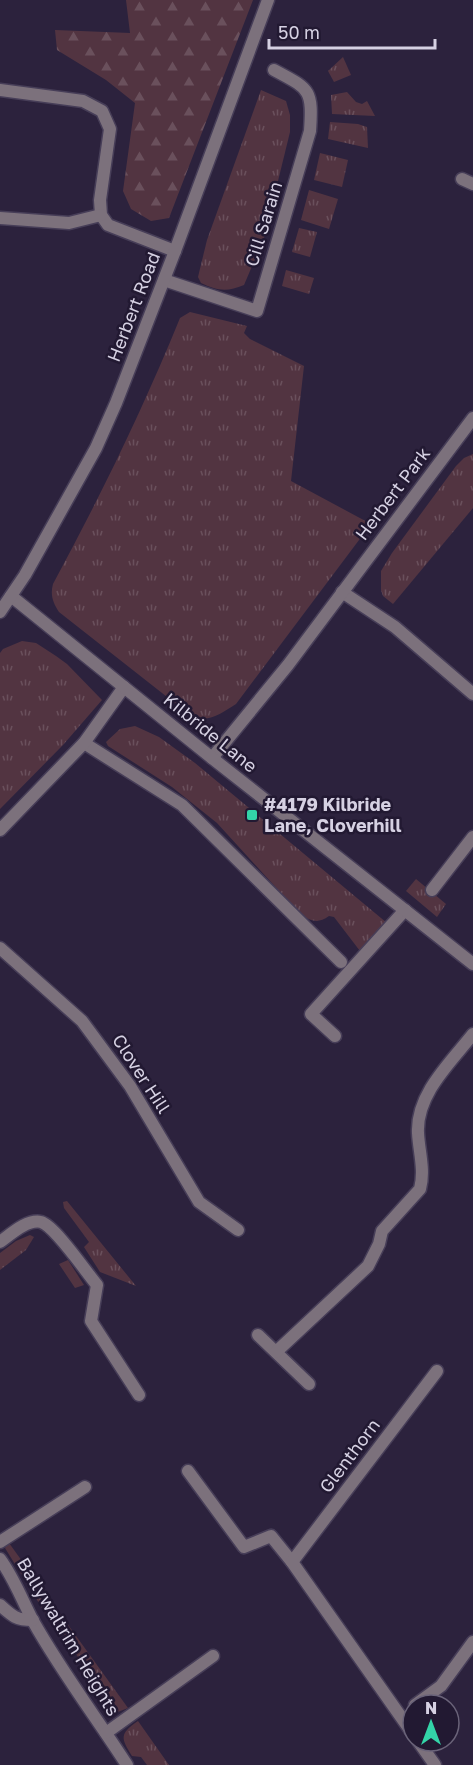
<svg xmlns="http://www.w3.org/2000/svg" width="473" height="1765" font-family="'Golos Text',sans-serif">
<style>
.grass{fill:url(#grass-tufts)}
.forest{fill:url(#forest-firs)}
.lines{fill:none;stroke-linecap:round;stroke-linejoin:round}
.minor-casing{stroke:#473e58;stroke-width:15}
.tertiary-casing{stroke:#473e58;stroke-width:15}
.minor{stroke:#7c717c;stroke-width:12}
.tertiary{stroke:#7c717c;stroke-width:12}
.poi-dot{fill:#33d4a8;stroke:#221932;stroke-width:2}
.labels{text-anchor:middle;stroke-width:5;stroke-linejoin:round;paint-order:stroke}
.street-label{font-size:18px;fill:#d6d1e3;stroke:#221932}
.poi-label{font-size:18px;font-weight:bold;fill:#d6d1e3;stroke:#221932;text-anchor:start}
</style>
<defs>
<pattern id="grass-tufts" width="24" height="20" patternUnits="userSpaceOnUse" patternTransform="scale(1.5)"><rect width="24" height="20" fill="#523441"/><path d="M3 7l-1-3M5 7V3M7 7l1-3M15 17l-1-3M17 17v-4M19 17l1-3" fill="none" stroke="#6a505c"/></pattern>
<pattern id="forest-firs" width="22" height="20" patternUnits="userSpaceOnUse" patternTransform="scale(1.5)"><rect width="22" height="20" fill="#523441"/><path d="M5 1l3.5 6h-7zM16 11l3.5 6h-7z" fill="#6a505c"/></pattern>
</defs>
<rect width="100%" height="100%" fill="#2c223d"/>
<!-- grass -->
<g class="grass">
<polygon points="343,57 351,75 334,82 328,71"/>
<path d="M261,90L286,101L290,115V132L264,238L244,285C227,292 218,291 201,283L198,277L207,240Z"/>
<polygon points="347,92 356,102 362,104 367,101 375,116 332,114 331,95"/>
<polygon points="330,122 358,124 367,127 368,148 328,139"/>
<polygon points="320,153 348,160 342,187 314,180"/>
<polygon points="309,190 338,199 329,229 301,220"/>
<polygon points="299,228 317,232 310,257 292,252"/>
<polygon points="286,270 314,278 309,294 282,286"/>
<path d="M190,312L247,326L244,333L250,339L304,366L291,481L371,524L236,704C220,714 208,724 190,715L59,612C53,603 50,595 53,584C100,497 143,409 180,318Z"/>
<polygon points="473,454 473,508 393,604 383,596 381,590 381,571 392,553 456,466 464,458"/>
<polygon points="22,641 36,643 56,656 67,664 102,700 63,745 0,809 0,653 3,649"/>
<path d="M135,726L159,737L195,763L387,923L360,951L334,917L329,916C319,923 313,922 302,916L217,823L172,787L108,746L106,742L120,729Z"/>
<polygon points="416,879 446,904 437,917 406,891"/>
<polygon points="67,1201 136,1286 100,1272 84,1247 89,1242 64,1208 63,1202"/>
<polygon points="30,1235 34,1237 26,1250 0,1270 0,1253 16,1241"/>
<polygon points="68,1260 84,1285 75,1288 59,1264"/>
<polygon points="8,1543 9,1543 128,1708 110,1715 106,1714 102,1709 108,1705 54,1619 50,1621 5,1548"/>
<path d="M138,1721L169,1765H147L141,1757L132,1756C121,1738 119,1734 138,1721Z"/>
</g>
<!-- forest -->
<polygon class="forest" points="126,0 253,0 169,218 151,221 131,209 123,191 135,103 106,80 57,50 55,30 130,33"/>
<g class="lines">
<!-- minor casing -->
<g class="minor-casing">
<g id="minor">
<polyline points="0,90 83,101 102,111 110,129 100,200 101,215 108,225 175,251"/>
<polyline points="462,179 473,184"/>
<polyline points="0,218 69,223 101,215"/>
<path d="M164,280L257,311L310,131C313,88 309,89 274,70"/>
<polyline points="342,592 395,627 473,694"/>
<polyline points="84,743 182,805 341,962"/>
<polyline points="212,758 288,665 473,418"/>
<polyline points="0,830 84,743 124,687"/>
<polyline points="432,890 473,837"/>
<polyline points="0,948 82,1021 130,1086 199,1202 238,1230"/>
<polyline points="335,1036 311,1014 405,910"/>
<path d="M0,1242C11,1234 27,1219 41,1222C55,1226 86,1272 97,1285L91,1321L139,1395"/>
<polyline points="258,1335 309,1384"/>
<path d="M276,1352L368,1266L379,1244L382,1231L420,1189C425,1170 419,1152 418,1133C416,1094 451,1062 473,1034"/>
<polyline points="188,1471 244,1547 271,1536 292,1562"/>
<polyline points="0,1542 85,1487"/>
<path d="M0,1559C14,1578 22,1600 33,1621C61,1671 96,1717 127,1765"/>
<path d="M0,1605C12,1616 16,1620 33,1620"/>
<polyline points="415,1705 441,1686 473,1642"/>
<polyline points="106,1733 213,1656"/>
<polyline points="413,1734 292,1562 437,1371"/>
<polyline points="418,1741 435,1765"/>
</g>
</g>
<!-- tertiary casing -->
<g class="tertiary-casing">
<g id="tertiary">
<polyline points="11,596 212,758 473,964"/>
<polyline points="0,612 25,575 39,550 96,448 116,403 175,251 268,0"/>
</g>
</g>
<!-- minor -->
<use href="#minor" class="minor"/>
<!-- tertiary -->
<use href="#tertiary" class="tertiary"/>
</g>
<!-- markers -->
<rect class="poi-dot" x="246" y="809" width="12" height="12" rx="3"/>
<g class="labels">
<!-- street labels -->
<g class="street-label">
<text transform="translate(264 224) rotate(-73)" y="6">Cill Sarain</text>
<text transform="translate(134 307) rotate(-69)" y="6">Herbert Road</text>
<text transform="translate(393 494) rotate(-53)" y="6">Herbert Park</text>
<text transform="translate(210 733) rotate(39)" y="6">Kilbride Lane</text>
<text transform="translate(141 1074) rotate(57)" y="6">Clover Hill</text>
<text transform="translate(350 1456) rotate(-53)" y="6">Glenthorn</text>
<text transform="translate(68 1637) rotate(59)" y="6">Ballywaltrim Heights</text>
</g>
<!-- poi labels -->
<g class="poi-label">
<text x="264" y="811">#4179 Kilbride<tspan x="264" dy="21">Lane, Cloverhill</tspan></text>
</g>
</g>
<!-- north arrow -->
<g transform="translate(431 1723)"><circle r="28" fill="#221932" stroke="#6a6379" stroke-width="1.5"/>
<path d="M0-4.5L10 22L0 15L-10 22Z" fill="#33d4a8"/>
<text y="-9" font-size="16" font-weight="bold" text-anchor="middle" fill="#d6d1e3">N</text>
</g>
<!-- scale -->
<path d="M269 39v9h166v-9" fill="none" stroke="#d6d1e3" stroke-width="3"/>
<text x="278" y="39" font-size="18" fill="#d6d1e3" stroke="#221932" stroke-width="4.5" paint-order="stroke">50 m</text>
</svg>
